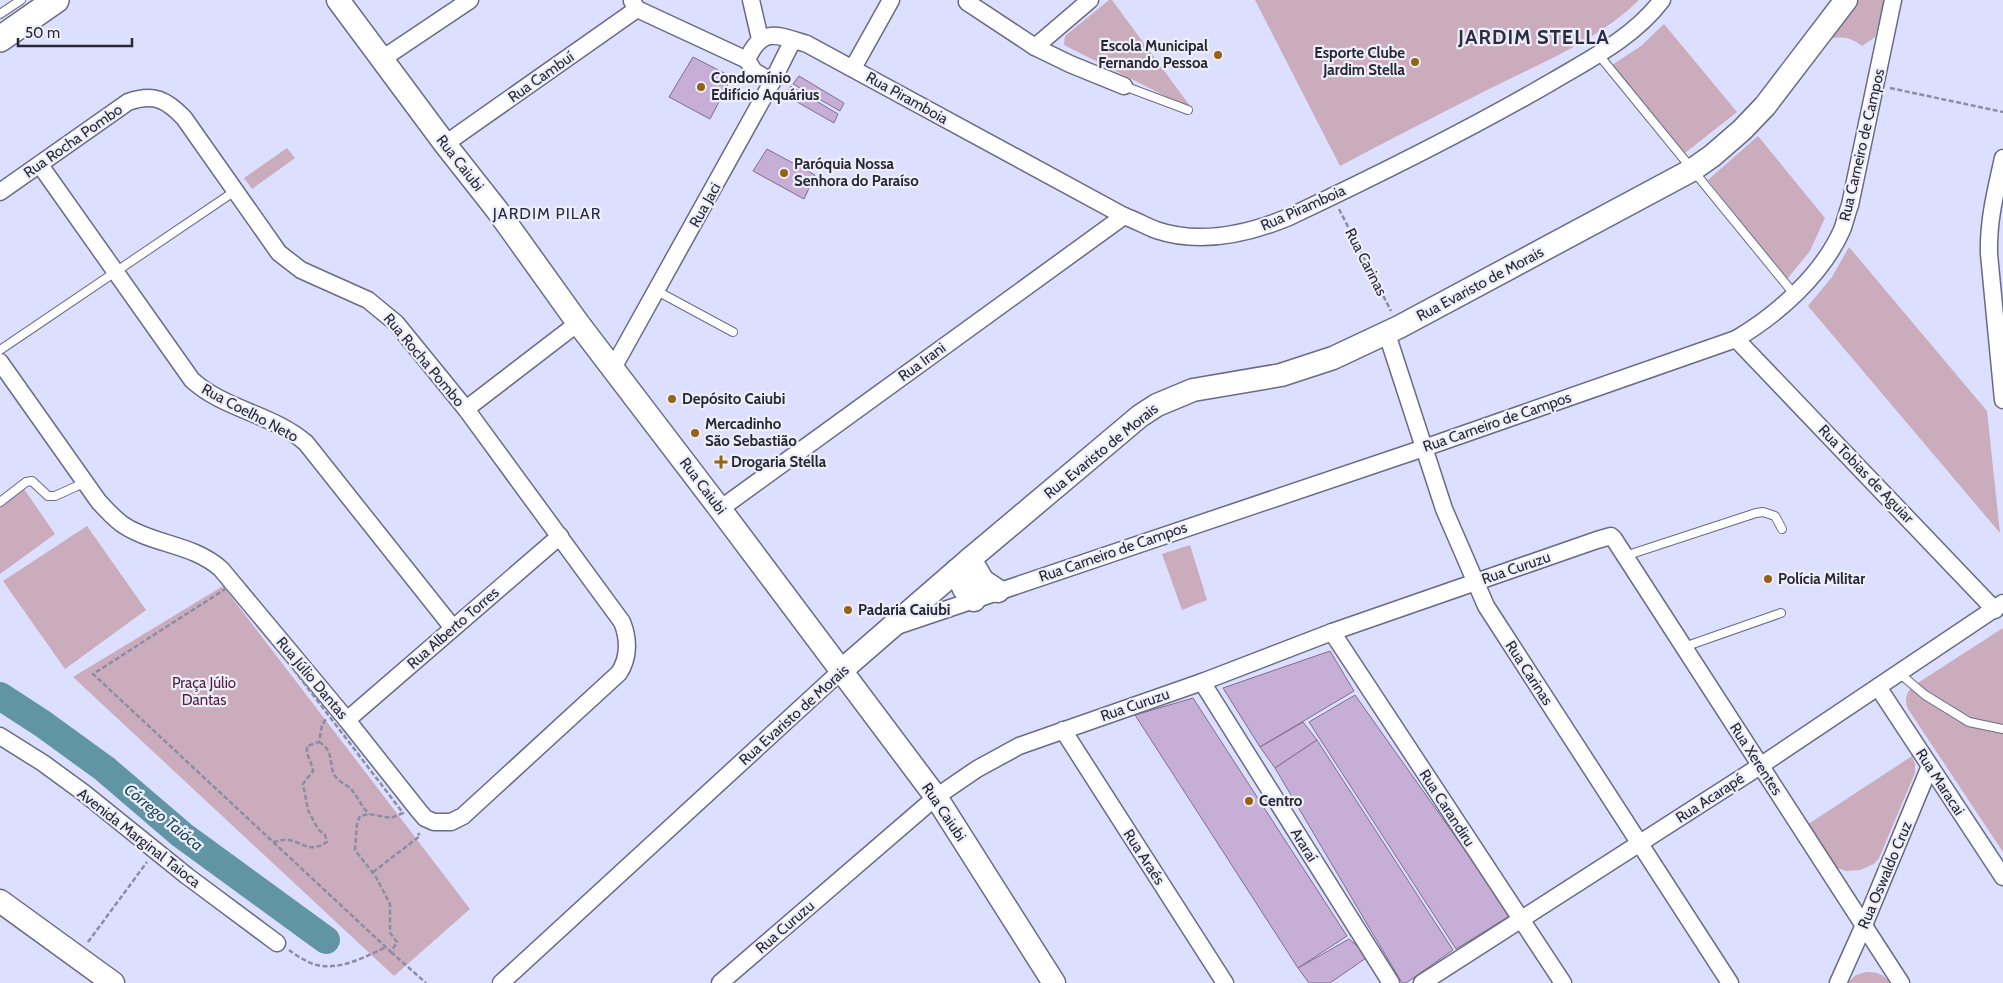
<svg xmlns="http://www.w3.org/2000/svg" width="2003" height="983" font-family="Cabin,sans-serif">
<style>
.green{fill:#caacbd}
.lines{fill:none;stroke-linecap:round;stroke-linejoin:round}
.river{stroke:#6195a6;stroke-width:28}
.building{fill:#c6aed6;stroke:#7f7089}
.lane-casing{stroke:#696b86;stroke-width:10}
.street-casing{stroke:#696b86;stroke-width:19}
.secondary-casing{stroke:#696b86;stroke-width:25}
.primary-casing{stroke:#696b86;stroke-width:28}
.path{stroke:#8b8da3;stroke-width:2.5;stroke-dasharray:5 2.5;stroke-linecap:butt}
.lane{stroke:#fff;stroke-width:8}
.street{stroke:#fff;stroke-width:16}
.secondary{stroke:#fff;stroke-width:22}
.primary{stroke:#fff;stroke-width:25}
.poi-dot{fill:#946414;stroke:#edeefa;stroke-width:2}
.labels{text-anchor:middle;stroke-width:4.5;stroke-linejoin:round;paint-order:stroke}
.poi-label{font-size:15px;font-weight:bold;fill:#282934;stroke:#edeefa;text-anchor:start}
.street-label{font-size:15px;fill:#282934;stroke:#edeefa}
.park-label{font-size:15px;fill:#521e41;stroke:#edeefa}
.neighbourhood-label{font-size:16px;letter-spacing:1px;fill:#2b2c43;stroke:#edeefa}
.water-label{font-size:16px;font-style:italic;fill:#1b4957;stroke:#edeefa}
.district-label{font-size:20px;font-weight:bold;letter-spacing:1px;fill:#2b2c43;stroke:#edeefa}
</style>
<rect width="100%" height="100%" fill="#dddffe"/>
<!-- green -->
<g class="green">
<polygon points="1109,0 1112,0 1193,110 1064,45 1065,36"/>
<path d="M1255,0H1639C1597,41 1541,63 1489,89C1439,114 1389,140 1340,166Z"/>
<path d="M1856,0H1884L1875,37L1862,46C1851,37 1841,36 1828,39Z"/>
<polygon points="1664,24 1737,112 1685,153 1612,65 1641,46"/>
<polygon points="1758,136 1825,218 1810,251 1787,279 1708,180"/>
<polygon points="287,148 295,158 252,189 244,178"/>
<polygon points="1849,247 1987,411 2000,533 1808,306 1832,277"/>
<polygon points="24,489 55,534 0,574 0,507"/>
<polygon points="87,526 146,610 65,669 3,581"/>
<polygon points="1190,545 1207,600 1182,610 1162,554"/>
<polygon points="223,586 470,909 394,976 73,677"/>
<path d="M2003,628V852L1908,709C1904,700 1906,693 1913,686Z"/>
<polygon points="1912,756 1915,764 1915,773 1879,858 1874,864 1860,870 1846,871 1835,867 1807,825"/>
<path d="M1866,972C1877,972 1884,974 1890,983H1847L1856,975Z"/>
</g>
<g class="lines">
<!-- river -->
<polyline class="river" points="0,696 43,724 105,769 182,835 326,940"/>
</g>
<!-- building -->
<g class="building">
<polygon points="693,57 732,77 710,119 669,97"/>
<polygon points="799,76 844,103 840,111 793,84"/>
<polygon points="791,86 838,114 834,123 785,95"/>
<polygon points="767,149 815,175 804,199 753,171"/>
<polygon points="1330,651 1354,691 1260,747 1223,688"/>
<polygon points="1355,695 1511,915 1456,949 1309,722"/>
<polygon points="1193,698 1347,936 1298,968 1135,715"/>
<polygon points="1303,722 1317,740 1275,768 1260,747"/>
<polygon points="1317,740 1453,950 1406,983 1402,983 1275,768"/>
<polygon points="1349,939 1369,956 1330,983 1309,983 1298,968"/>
</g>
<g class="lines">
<!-- lane casing -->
<g class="lane-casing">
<g id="lane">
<polyline points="0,14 21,0"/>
<polyline points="1598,54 1794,294"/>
<polyline points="1124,86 1188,110"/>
<polyline points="657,291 733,332"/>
<polyline points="0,350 235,191"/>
<polyline points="0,502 26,482 32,481 48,496 55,496 86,482"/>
<polyline points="1625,556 1756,513 1763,512 1775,516 1782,529"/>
<polyline points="1684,647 1781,613"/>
<polyline points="1899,673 1925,695 1969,722 2003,729"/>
</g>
</g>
<!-- street casing -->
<g class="street-casing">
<g id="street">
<polyline points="751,0 760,39"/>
<polyline points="632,1 637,9 747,60 754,71 772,82"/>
<polyline points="967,2 1035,47 1070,64 1124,86"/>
<polyline points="1035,47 1090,0"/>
<polyline points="382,59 470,0"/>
<path d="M747,60C762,26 777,35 807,44L1124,216C1135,220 1146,226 1156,230C1200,245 1248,234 1289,217C1378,175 1467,131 1553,81C1592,58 1634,37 1662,0"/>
<polyline points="853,68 891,0"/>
<polyline points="445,144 637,9"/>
<path d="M2003,158C1996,190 1988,220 1989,254L2003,400"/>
<path d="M40,165L192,380C225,410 273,414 306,443L453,628"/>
<path d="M0,192L128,102C153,93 166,99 184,118L279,253L301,270L368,300L396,323L466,409L622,622C629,639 629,658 619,673L463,816L451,822H434L425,818L419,811L347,720L221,569C193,544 155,545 125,526C115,520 107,510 99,502L0,362"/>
<polyline points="1387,334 1444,509 1486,606 1730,983"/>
<polyline points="1736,339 1995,610"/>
<polyline points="613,368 772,82 793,40"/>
<polyline points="466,409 578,323"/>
<polyline points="720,509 1124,216"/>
<path d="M897,626L1424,448L1736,339C1778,314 1822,275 1842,230C1845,222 1847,213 1850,205L1893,0"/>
<polyline points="1332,632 1563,983"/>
<polyline points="1202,682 1391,983"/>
<polyline points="1878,687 2003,877"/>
<polyline points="347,720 560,536"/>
<polyline points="1063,730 1225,983"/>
<polyline points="0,736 43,763 84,793 187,876 277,943"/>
<polyline points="501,983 842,670"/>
<polyline points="720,983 936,797 977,769 1019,746 1202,682 1332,632 1597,540 1611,536 1614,539 1901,983"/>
<polyline points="1422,983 1760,766 2003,603"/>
<polyline points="1838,983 1864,925 1930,766"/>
</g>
</g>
<!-- secondary casing -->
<g class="secondary-casing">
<g id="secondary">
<polyline points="338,0 445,144 497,210 578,323 720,509 936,797 1054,983"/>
<polyline points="970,559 983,581 998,591"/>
<polyline points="956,571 964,589 974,600"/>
<polyline points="842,670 970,559 1140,416 1157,405 1193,390 1281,375 1333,358 1399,327 1692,170 1712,156 1742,130 1765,106 1846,0"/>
<polyline points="0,901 113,983"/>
</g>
</g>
<!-- primary casing -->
<g class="primary-casing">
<polyline id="primary" points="0,39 56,0"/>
</g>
<!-- path -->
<g class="path">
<polyline points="1890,88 2003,112"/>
<polyline points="1339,209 1391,311"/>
<polygon points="230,586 403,813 391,818 369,814 360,816 357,823 355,850 376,877 390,904 390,933 397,942 391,952 93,674"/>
<path d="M319,742C335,751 328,764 335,776C339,782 345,784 350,788C357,795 361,806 369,814"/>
<path d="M273,842C278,841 284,839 289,840C306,844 309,853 327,842L325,835L318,829L308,810L303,784L313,771C312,762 306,757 307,746L319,742L322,725L326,719"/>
<polyline points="373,872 420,836 418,833"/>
<polyline points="88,942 147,862"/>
<path d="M289,950C296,955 305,961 313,964C338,972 365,957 386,947"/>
<polyline points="391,952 426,983"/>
</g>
<!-- lane -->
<use href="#lane" class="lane"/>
<!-- street -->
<use href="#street" class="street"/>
<!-- secondary -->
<use href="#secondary" class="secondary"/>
<!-- primary -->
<use href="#primary" class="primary"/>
</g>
<!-- markers -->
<g class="poi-dot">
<circle cx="1218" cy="55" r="5"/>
<circle cx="1415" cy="62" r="5"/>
<circle cx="701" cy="87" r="5"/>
<circle cx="784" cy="173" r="5"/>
<circle cx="672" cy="399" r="5"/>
<circle cx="695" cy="433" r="5"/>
<path d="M718.5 454.5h5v5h5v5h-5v5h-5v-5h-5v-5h5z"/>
<circle cx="1768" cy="579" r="5"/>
<circle cx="848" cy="610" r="5"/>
<circle cx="1249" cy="801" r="5"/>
</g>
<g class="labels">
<!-- poi labels -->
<g class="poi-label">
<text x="1208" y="51" text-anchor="end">Escola Municipal<tspan x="1208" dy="17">Fernando Pessoa</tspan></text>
<text x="1405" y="58" text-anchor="end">Esporte Clube<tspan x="1405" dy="17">Jardim Stella</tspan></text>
<text x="711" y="83">Condomínio<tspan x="711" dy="17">Edifício Aquárius</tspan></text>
<text x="794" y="169">Paróquia Nossa<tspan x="794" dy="17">Senhora do Paraíso</tspan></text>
<text x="682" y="404">Depósito Caiubi</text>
<text x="705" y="429">Mercadinho<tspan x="705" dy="17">São Sebastião</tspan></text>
<text x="731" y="467">Drogaria Stella</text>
<text x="1778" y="584">Polícia Militar</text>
<text x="858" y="615">Padaria Caiubi</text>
<text x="1259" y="806">Centro</text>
</g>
<!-- street labels -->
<g class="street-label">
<text transform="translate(541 77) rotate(-35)" y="5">Rua Cambuí</text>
<text transform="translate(907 98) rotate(29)" y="5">Rua Piramboia</text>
<text transform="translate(73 141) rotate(-35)" y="5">Rua Rocha Pombo</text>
<text transform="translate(1862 145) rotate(-77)" y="5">Rua Carneiro de Campos</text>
<text transform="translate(460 163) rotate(52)" y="5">Rua Caiubi</text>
<text transform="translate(705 205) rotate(-61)" y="5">Rua Jaci</text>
<text transform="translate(1303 208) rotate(-24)" y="5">Rua Piramboia</text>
<text transform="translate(1366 262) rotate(63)" y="5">Rua Carinas</text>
<text transform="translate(1480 284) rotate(-28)" y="5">Rua Evaristo de Morais</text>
<text transform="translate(424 360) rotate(50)" y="5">Rua Rocha Pombo</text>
<text transform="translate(922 362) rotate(-36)" y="5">Rua Irani</text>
<text transform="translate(250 413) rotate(28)" y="5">Rua Coelho Neto</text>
<text transform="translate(1497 422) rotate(-19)" y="5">Rua Carneiro de Campos</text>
<text transform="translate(1101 451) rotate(-39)" y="5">Rua Evaristo de Morais</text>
<text transform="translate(1866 474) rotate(46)" y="5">Rua Tobias de Aguiar</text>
<text transform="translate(703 486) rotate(53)" y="5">Rua Caiubi</text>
<text transform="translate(1113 552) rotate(-19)" y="5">Rua Carneiro de Campos</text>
<text transform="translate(1516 568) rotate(-19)" y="5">Rua Curuzu</text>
<text transform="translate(453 628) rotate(-41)" y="5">Rua Alberto Torres</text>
<text transform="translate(1529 673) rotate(57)" y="5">Rua Carinas</text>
<text transform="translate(312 678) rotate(50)" y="5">Rua Júlio Dantas</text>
<text transform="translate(1135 705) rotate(-19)" y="5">Rua Curuzu</text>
<text transform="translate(794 715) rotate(-42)" y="5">Rua Evaristo de Morais</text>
<text transform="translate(1756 759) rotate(57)" y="5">Rua Xerentes</text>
<text transform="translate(1940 782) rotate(57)" y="5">Rua Maracai</text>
<text transform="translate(1710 798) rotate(-33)" y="5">Rua Acarapé</text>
<text transform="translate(1447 808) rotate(57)" y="5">Rua Carandiru</text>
<text transform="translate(944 812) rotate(56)" y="5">Rua Caiubi</text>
<text transform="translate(139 838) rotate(38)" y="5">Avenida Marginal Taioca</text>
<text transform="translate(1304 845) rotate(58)" y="5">Araraí</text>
<text transform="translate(1144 857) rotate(57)" y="5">Rua Araés</text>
<text transform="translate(1885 875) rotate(-67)" y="5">Rua Oswaldo Cruz</text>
<text transform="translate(785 927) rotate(-41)" y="5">Rua Curuzu</text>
</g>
<!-- park labels -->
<g class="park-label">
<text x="204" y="688">Praça Júlio<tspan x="204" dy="17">Dantas</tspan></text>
</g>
<!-- neighbourhood labels -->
<g class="neighbourhood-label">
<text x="547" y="219">JARDIM PILAR</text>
</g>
<!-- water labels -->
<g class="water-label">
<text transform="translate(164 817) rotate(39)" y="6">Córrego Taióca</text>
</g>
<!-- district labels -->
<g class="district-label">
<text x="1534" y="44">JARDIM STELLA</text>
</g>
</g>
<!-- scale -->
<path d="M18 38v8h114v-8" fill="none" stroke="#282934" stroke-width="2.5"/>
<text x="25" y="38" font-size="15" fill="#282934" stroke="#edeefa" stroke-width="4" paint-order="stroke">50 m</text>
</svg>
